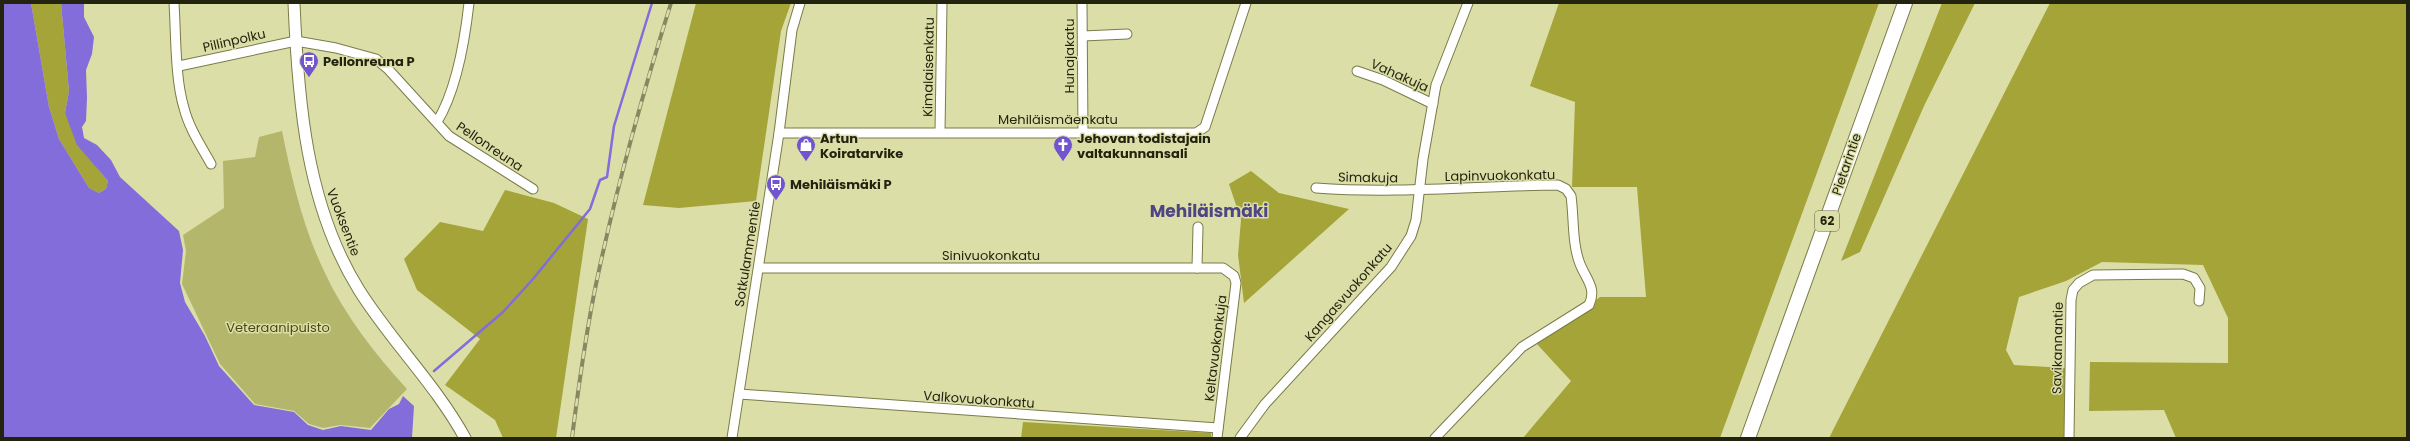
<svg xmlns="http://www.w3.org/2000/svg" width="2410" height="441" font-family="Poppins,sans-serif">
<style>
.green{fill:#b4b66b}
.forest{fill:#a4a438}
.water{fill:#826dda}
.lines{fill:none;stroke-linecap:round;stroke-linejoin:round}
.stream{stroke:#826dda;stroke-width:2.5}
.minor-casing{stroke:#7a7b48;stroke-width:11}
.tertiary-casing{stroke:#7a7b48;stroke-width:13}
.primary-casing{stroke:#7a7b48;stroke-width:16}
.minor{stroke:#fff;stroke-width:9}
.tertiary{stroke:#fff;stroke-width:11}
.primary{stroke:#fff;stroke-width:14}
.rail-casing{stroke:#878861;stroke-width:4}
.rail{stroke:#dcdea8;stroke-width:2.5;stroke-dasharray:8;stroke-linecap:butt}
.labels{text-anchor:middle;stroke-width:3;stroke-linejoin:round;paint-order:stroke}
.shield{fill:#dcdea8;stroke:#5a5c3d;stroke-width:1}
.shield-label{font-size:12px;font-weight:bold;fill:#23240f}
.street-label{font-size:13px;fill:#23240f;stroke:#dcdea8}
.poi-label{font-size:13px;font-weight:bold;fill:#23240f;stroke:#dcdea8;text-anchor:start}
.park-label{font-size:13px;fill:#494a10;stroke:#dcdea8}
.district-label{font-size:17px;font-weight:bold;fill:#504583;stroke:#dcdea8}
</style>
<rect width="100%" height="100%" fill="#dcdea8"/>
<!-- green -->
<path class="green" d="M282,131C292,180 303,228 325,273C345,316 375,354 407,389L370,428L341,425L323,428L309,424L294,411L255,404L220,364L182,284L186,251L183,235L224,208L223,161L255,157L259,137Z"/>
<!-- forest -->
<g class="forest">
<polygon points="31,3 61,3 69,91 65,113 97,168 108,181 106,189 99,193 89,188 59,139 49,107"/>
<polygon points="696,3 791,3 781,31 756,201 679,208 643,205"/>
<polygon points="1559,3 1879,3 1720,438 1523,438 1571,381 1536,343 1600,297 1646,297 1637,187 1572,187 1575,102 1530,86"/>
<polygon points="1942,3 1975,3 1924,106 1860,252 1841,261"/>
<polygon points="2050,3 2407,3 2407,438 2176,438 2164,410 2089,411 2090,362 2228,363 2228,318 2203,265 2102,262 2066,281 2019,297 2006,350 2014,365 2065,368 2064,438 1829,438"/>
<polygon points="1251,171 1279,193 1349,209 1244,303 1238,255 1241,220 1229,184"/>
<polygon points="505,190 554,203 588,219 556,438 503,438 495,420 445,385 480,339 417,290 404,259 440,222 483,231"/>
<polygon points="1023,422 1211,433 1211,438 1021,438"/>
</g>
<!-- water -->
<polygon class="water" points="3,3 31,3 49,107 59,139 89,188 99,193 106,189 108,181 77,145 65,113 69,91 61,3 84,3 84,17 94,37 92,54 86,70 87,98 86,121 82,127 84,138 97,145 111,160 120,177 179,231 183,250 180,283 185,302 205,336 219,366 254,405 294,412 308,425 323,430 341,426 371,430 389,409 399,404 403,396 414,406 412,438 3,438"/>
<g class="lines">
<!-- stream -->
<polyline class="stream" points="434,371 503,312 533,279 590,209 600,180 607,177 614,126 652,3"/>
<!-- minor casing -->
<g class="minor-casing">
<g id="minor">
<path d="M174,3C176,34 175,79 184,108C189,128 201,146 211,164"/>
<polyline points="1082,3 1083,132"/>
<polyline points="1083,36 1127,34"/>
<polyline points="179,66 296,41 336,48 376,59 388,69 449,136 533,189"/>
<polyline points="1357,71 1383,80 1433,104"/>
<path d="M437,122C456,91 465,39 469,3"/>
<polyline points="940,132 942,3"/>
<polyline points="779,133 1196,133 1205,127 1246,3"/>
<path d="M1316,188C1397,194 1477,186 1558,185L1566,189L1571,196C1574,217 1572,244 1580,264C1586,279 1597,288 1589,305L1522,347L1435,438"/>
<polyline points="759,268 1223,268 1234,276 1236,283 1217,438"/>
<polyline points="1197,268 1198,227"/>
<polyline points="739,394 1218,428"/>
<polyline points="732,438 779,133 792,30 800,3"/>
<polyline points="1240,438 1265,404 1391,267 1411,236 1416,220 1423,159 1436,85 1468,3"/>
<polyline points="2069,438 2071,300 2073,290 2079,283 2093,275 2183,274 2194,278 2200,288 2199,301"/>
</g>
</g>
<!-- tertiary casing -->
<g class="tertiary-casing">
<path id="tertiary" d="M294,3C298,101 306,205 359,290C391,341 436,385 465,438"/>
</g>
<!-- primary casing -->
<g class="primary-casing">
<polyline id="primary" points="1748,438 1905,3"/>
</g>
<!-- minor -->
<use href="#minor" class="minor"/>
<!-- tertiary -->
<use href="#tertiary" class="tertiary"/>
<!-- primary -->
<use href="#primary" class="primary"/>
<!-- rail casing -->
<g class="rail-casing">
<path id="rail" d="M572,438C578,390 585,341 594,294C614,196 641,99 671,3"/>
</g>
<!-- rail -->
<use href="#rail" class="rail"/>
</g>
<!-- icons -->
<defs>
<g id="bus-pin" transform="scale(1)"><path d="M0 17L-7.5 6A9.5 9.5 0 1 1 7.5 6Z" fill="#7155cf" stroke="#dcdea8"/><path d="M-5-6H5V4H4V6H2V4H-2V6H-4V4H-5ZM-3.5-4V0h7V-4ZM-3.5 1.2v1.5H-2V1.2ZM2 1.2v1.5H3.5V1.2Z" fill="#fff"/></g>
<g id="shop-pin" transform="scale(1)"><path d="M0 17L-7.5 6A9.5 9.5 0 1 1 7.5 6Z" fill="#7155cf" stroke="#dcdea8"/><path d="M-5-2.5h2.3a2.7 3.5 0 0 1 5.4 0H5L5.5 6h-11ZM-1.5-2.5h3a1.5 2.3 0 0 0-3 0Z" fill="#fff"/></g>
<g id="church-pin" transform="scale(1)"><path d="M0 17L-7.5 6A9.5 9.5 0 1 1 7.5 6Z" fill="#7155cf" stroke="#dcdea8"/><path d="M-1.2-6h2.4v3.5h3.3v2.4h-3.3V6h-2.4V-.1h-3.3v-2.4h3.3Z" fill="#fff"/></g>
</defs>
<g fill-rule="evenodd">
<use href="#bus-pin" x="309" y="61"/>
<use href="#shop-pin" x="806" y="145"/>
<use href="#church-pin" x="1063" y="145"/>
<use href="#bus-pin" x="776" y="184"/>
</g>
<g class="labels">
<!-- shield labels -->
<rect class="shield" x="1815" y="211" width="24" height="20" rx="3"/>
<g class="shield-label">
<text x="1827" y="225">62</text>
</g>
<!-- street labels -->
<g class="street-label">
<text transform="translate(234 40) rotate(-13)" y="5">Pillinpolku</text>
<text transform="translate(1069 56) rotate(-90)" y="5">Hunajakatu</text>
<text transform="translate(928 67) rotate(-89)" y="5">Kimalaisenkatu</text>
<text transform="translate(1400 75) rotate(24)" y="5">Vahakuja</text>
<text x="1058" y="124">Mehiläismäenkatu</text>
<text transform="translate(490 146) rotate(34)" y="5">Pellonreuna</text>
<text transform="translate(1846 164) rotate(-71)" y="5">Pietarintie</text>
<text transform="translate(1500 175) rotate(-1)" y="5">Lapinvuokonkatu</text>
<text transform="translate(1368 177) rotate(1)" y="5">Simakuja</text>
<text transform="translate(344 222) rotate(69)" y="5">Vuoksentie</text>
<text transform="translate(747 254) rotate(-81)" y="5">Sotkulammentie</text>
<text x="991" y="260">Sinivuokonkatu</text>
<text transform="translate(1348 292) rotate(-49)" y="5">Kangasvuokonkatu</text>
<text transform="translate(1215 348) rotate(-83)" y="5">Keltavuokonkuja</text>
<text transform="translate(2057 348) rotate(-89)" y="5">Savikannantie</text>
<text transform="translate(979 399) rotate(4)" y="5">Valkovuokonkatu</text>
</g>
<!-- poi labels -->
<g class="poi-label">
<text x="323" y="66">Pellonreuna P</text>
<text x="820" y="143">Artun<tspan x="820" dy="15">Koiratarvike</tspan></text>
<text x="1077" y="143">Jehovan todistajain<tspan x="1077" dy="15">valtakunnansali</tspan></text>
<text x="790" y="189">Mehiläismäki P</text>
</g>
<!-- park labels -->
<g class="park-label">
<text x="278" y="332">Veteraanipuisto</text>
</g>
<!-- district labels -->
<g class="district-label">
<text x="1209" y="217">Mehiläismäki</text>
</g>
</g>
<!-- border -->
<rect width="2410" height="441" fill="none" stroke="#23240f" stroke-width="8"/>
</svg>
